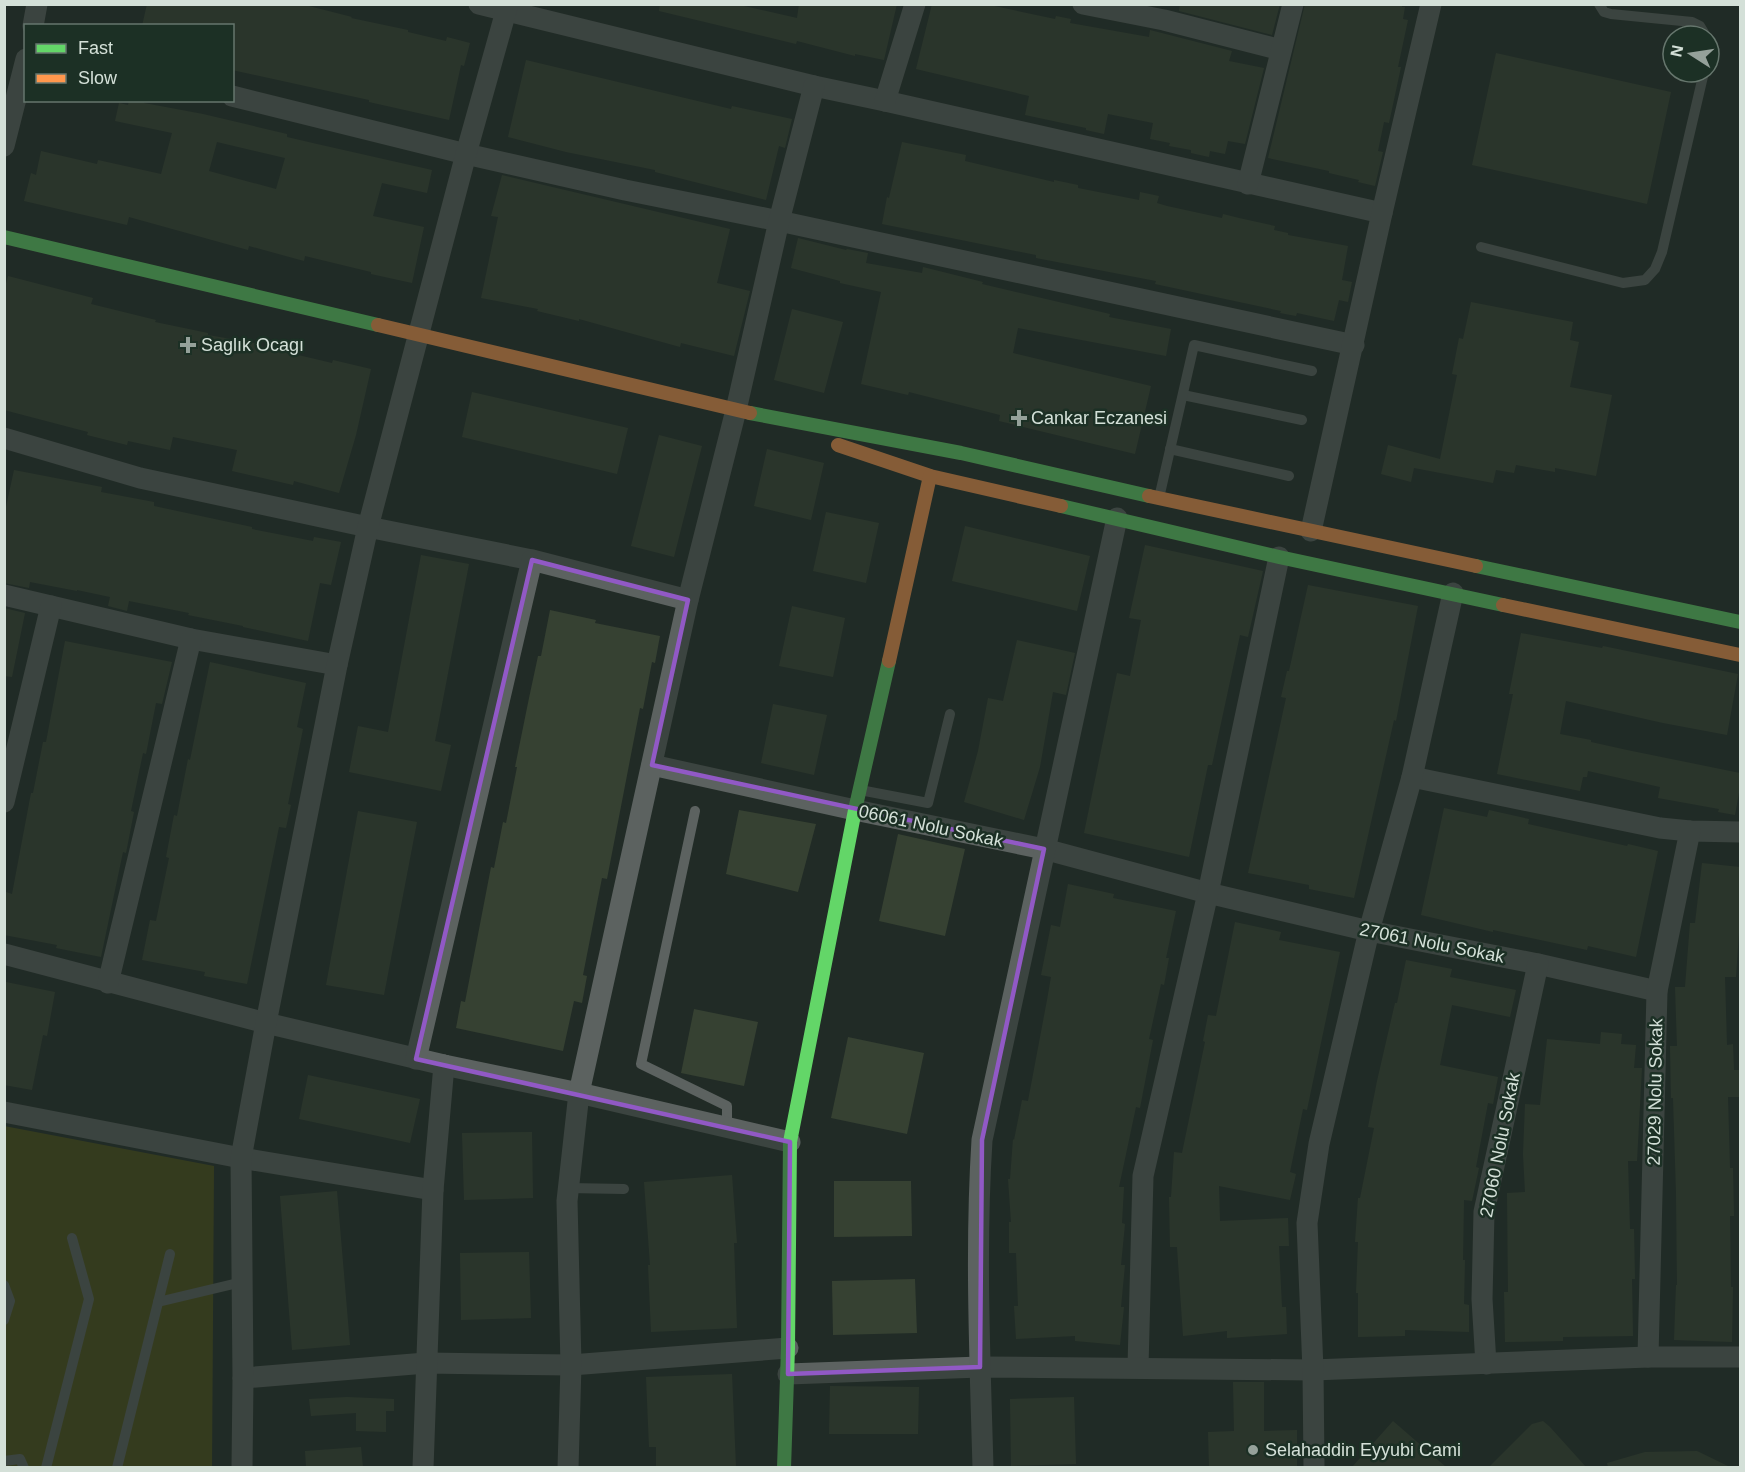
<svg xmlns="http://www.w3.org/2000/svg" width="1745" height="1472" font-family="Helvetica,sans-serif">
<style>
.green{fill:#4d4f16}
.building{fill:#364132;fill-rule:evenodd}
.lines{fill:none;stroke-linecap:round;stroke-linejoin:round}
.lane{stroke:#5c6260;stroke-width:10}
.street{stroke:#5c6260;stroke-width:21}
.fast{stroke:#63d668;stroke-width:14}
.slow{stroke:#ff974d;stroke-width:14}
.marked{fill:none;stroke:#9159c5;stroke-width:4.5;stroke-linejoin:round}
.poi-dot{fill:#95a19a;stroke:#1c3025;stroke-width:2}
.labels{text-anchor:middle;stroke-width:5;stroke-linejoin:round;paint-order:stroke}
.poi-label{font-size:18px;fill:#d4e0d8;stroke:#1c3025;text-anchor:start}
.street-label{font-size:18px;fill:#d4e0d8;stroke:#1c3025}
</style>
<rect width="100%" height="100%" fill="#212b26"/>
<!-- green -->
<polygon class="green" points="4,1126 214,1166 212,1467 5,1467"/>
<!-- building -->
<g class="building">
<polygon points="147,4 301,4 352,17 351,18 408,30 408,32 446,41 447,37 470,43 464,66 461,65 449,120 369,102 369,100 232,70 232,26 142,26"/>
<polygon points="660,4 735,4 797,18 799,4 897,4 884,60 855,54 855,56 797,41 796,44 659,11"/>
<polygon points="932,4 985,4 1055,19 1056,16 1071,19 1070,23 1149,37 1150,30 1232,51 1229,61 1264,68 1245,144 1228,141 1225,154 1210,151 1209,157 1191,153 1191,150 1169,146 1170,143 1150,139 1153,123 1108,114 1104,134 1086,130 1086,128 1025,115 1029,96 916,69"/>
<polygon points="1180,4 1280,4 1272,35 1179,11"/>
<polygon points="1305,4 1402,4 1402,7 1405,7 1403,19 1408,20 1398,67 1401,67 1389,123 1384,122 1378,151 1383,152 1375,186 1358,182 1359,180 1329,173 1329,171 1268,158"/>
<polygon points="1496,53 1671,92 1647,204 1472,165"/>
<polygon points="526,60 731,109 732,106 792,119 785,148 779,146 766,200 655,172 655,170 566,152 508,137"/>
<path d="M129,100H144V103L203,114L287,134V137L317,144L432,170L427,193L382,183L373,216L424,227L412,283L371,274V272L305,256L304,261L249,246L248,250L129,217L127,225L24,201L31,173L36,175L41,151L97,164L98,160L161,174L172,133L115,121L119,103L128,105ZM217,142L285,158L276,189L209,171Z"/>
<polygon points="902,142 966,155 965,161 1054,182 1054,180 1078,185 1078,188 1139,200 1140,192 1159,196 1157,203 1167,206 1222,218 1223,214 1239,218 1275,226 1274,230 1288,233 1288,235 1348,246 1342,280 1352,282 1348,302 1339,300 1334,321 1297,313 1296,316 1280,313 1281,311 1155,284 1156,281 1036,258 1036,255 882,224 887,197 889,198"/>
<polygon points="502,175 730,229 717,283 750,291 734,356 681,343 680,347 579,319 579,321 537,311 538,309 481,298 498,217 491,216"/>
<polygon points="798,238 846,250 847,249 868,253 866,263 922,273 923,267 983,282 982,284 1110,314 1109,317 1171,329 1166,356 1018,328 1013,353 1151,386 1135,454 999,421 1000,415 909,392 908,395 861,384 881,292 840,283 840,281 791,268"/>
<polygon points="8,276 93,298 91,304 156,320 155,322 208,333 208,335 260,344 260,346 332,363 333,360 371,369 356,435 339,493 294,481 293,485 232,471 237,450 173,437 170,450 128,441 127,445 87,435 88,432 4,410 4,291"/>
<polygon points="1471,302 1573,322 1570,340 1579,342 1570,387 1612,395 1596,476 1555,468 1555,472 1516,465 1514,473 1496,470 1493,483 1414,468 1411,482 1381,474 1388,445 1440,459 1457,375 1452,374 1459,338 1463,339"/>
<polygon points="792,309 843,322 824,393 774,380"/>
<polygon points="472,392 628,428 617,474 462,437"/>
<polygon points="659,435 702,446 674,557 631,546"/>
<polygon points="767,449 824,463 811,520 754,506"/>
<polygon points="14,470 102,487 101,492 154,502 154,506 252,527 252,529 313,541 314,537 341,542 331,585 320,583 308,641 243,627 243,626 188,615 189,613 129,601 127,611 108,606 110,597 77,590 77,591 30,582 29,588 4,583 4,516"/>
<polygon points="826,512 879,523 866,583 813,571"/>
<polygon points="965,526 1090,556 1077,611 952,581"/>
<polygon points="1145,545 1263,571 1248,637 1240,635 1212,765 1208,765 1189,857 1084,833 1117,673 1130,676 1141,620 1129,618"/>
<polygon points="421,555 469,564 435,741 451,745 441,791 349,772 358,726 388,732"/>
<polygon points="1308,585 1418,606 1396,721 1394,720 1354,898 1309,889 1309,885 1248,873 1286,698 1281,697 1287,671 1289,671"/>
<polygon points="792,606 845,618 833,677 779,666"/>
<polygon points="4,608 25,613 12,677 4,676"/>
<polygon points="550,610 596,620 595,623 660,636 655,663 652,662 643,709 640,708 607,879 602,878 583,975 587,976 582,1003 574,1001 563,1051 456,1028 461,1001 465,1002 491,867 494,868 503,822 506,823 517,767 515,767 529,698 538,656 541,656"/>
<polygon points="1521,633 1602,648 1603,646 1738,674 1727,735 1663,723 1566,701 1560,734 1591,740 1591,742 1627,750 1740,773 1740,787 1735,815 1718,812 1719,809 1658,798 1660,787 1588,771 1587,777 1583,777 1580,791 1497,774 1513,694 1509,694"/>
<polygon points="1017,640 1075,653 1066,695 1053,692 1040,767 1024,820 964,802 978,751 988,698 1003,701"/>
<polygon points="65,641 172,662 162,704 156,703 146,754 143,753 131,811 134,812 126,853 123,852 101,957 56,948 57,945 4,935 4,901 6,892 12,894 31,793 33,793 43,742 46,742"/>
<polygon points="210,662 306,683 297,727 303,729 288,804 291,805 286,828 279,827 247,984 204,976 205,972 142,960 150,920 156,921 169,858 166,857 174,815 177,816 188,759 190,760"/>
<polygon points="773,704 827,715 814,775 761,763"/>
<polygon points="1444,808 1487,817 1489,810 1529,819 1528,824 1627,846 1628,844 1658,851 1636,957 1588,946 1587,950 1493,930 1493,932 1421,915"/>
<polygon points="739,810 816,824 798,892 726,874"/>
<polygon points="358,811 417,822 384,995 326,985"/>
<polygon points="898,834 965,849 945,936 879,921"/>
<polygon points="1702,863 1740,867 1740,918 1736,977 1725,977 1727,1045 1733,1044 1734,1070 1740,1070 1740,1097 1728,1097 1730,1168 1733,1168 1734,1216 1730,1216 1731,1287 1733,1287 1732,1342 1674,1340 1676,1285 1677,1285 1676,1193 1673,1098 1671,1098 1670,1046 1677,1046 1675,987 1685,987 1690,923 1695,923"/>
<polygon points="1068,884 1114,894 1113,898 1176,911 1166,958 1169,958 1164,985 1161,984 1149,1039 1153,1040 1140,1108 1136,1107 1119,1187 1124,1187 1122,1223 1125,1224 1121,1265 1125,1265 1121,1307 1124,1307 1120,1345 1075,1341 1075,1336 1016,1339 1014,1306 1018,1306 1016,1253 1009,1253 1009,1222 1011,1222 1008,1179 1010,1179 1013,1139 1014,1140 1022,1100 1028,1101 1047,1000 1051,977 1041,975 1051,925 1060,927"/>
<polygon points="1235,922 1281,932 1279,940 1340,952 1307,1110 1303,1109 1290,1172 1296,1174 1290,1200 1219,1186 1220,1221 1288,1218 1289,1246 1279,1246 1282,1307 1286,1307 1287,1334 1227,1338 1227,1331 1183,1336 1177,1247 1170,1247 1169,1197 1171,1197 1174,1152 1182,1153 1205,1042 1203,1041 1208,1015 1216,1016"/>
<polygon points="1406,960 1452,969 1450,977 1516,990 1510,1017 1452,1005 1440,1065 1498,1077 1493,1104 1488,1103 1476,1167 1479,1168 1472,1201 1464,1200 1463,1260 1465,1260 1464,1304 1469,1305 1469,1332 1405,1330 1405,1336 1358,1337 1358,1293 1356,1293 1358,1242 1355,1242 1358,1198 1360,1198 1374,1128 1368,1127 1377,1081 1395,1003 1397,1003"/>
<polygon points="6,982 55,992 47,1036 43,1035 32,1090 4,1085 4,991"/>
<polygon points="694,1009 758,1022 744,1086 681,1073"/>
<polygon points="1601,1032 1622,1034 1621,1044 1636,1045 1634,1068 1642,1068 1637,1161 1628,1161 1630,1229 1634,1229 1635,1279 1632,1279 1633,1336 1563,1337 1563,1341 1505,1342 1504,1292 1508,1292 1507,1193 1525,1192 1523,1154 1525,1104 1540,1105 1547,1039 1600,1044"/>
<polygon points="848,1037 924,1053 907,1134 831,1118"/>
<polygon points="308,1075 420,1099 410,1143 299,1119"/>
<polygon points="532,1132 533,1198 464,1200 462,1133"/>
<polygon points="732,1175 737,1243 734,1243 737,1328 651,1332 648,1265 650,1265 644,1182"/>
<polygon points="834,1181 911,1181 912,1236 834,1237"/>
<polygon points="337,1191 350,1345 292,1350 280,1196"/>
<polygon points="529,1252 531,1318 461,1320 460,1253"/>
<polygon points="915,1279 917,1333 833,1335 832,1281"/>
<polygon points="732,1374 736,1467 656,1467 656,1447 649,1447 646,1377"/>
<polygon points="1233,1382 1264,1382 1264,1431 1297,1430 1297,1467 1209,1467 1208,1432 1234,1431"/>
<polygon points="830,1386 919,1387 918,1434 829,1434"/>
<polygon points="347,1397 394,1399 394,1411 386,1411 386,1432 356,1431 356,1413 311,1416 309,1399"/>
<polygon points="1074,1397 1076,1464 1011,1466 1010,1399"/>
<polygon points="1393,1421 1446,1467 1352,1467"/>
<polygon points="1543,1421 1550,1427 1586,1467 1489,1467 1532,1424"/>
<polygon points="361,1447 363,1467 306,1467 305,1451"/>
<polygon points="1697,1451 1730,1467 1608,1467 1607,1463 1645,1452"/>
</g>
<g class="lines">
<!-- lane -->
<g class="lane">
<polyline points="1599,4 1604,12 1611,14 1692,22 1700,26 1706,36"/>
<polyline points="1709,43 1709,52"/>
<polyline points="1481,247 1623,283 1645,280 1655,269 1662,252 1704,72"/>
<polyline points="1183,395 1302,420"/>
<polyline points="1170,449 1289,476"/>
<polyline points="1159,498 1194,345 1312,371"/>
<polyline points="860,790 928,803 950,714"/>
<polyline points="695,811 641,1064 727,1106 727,1128"/>
<polyline points="568,1188 624,1189"/>
<polyline points="4,1285 10,1301 4,1320"/>
<polyline points="158,1302 242,1282"/>
<polyline points="4,1461 20,1459 24,1468"/>
<polyline points="46,1468 89,1299 72,1238"/>
<polyline points="117,1468 170,1254"/>
</g>
<!-- street -->
<g class="street">
<polyline points="479,4 814,86 885,101 1382,213"/>
<polyline points="1083,4 1164,20 1281,50"/>
<polyline points="33,26 37,4"/>
<polyline points="232,96 466,154 625,190 779,221 1354,345"/>
<polyline points="885,101 915,4"/>
<polyline points="4,146 26,59"/>
<polyline points="1248,184 1293,4"/>
<polyline points="4,438 140,478 368,527 532,560 688,600"/>
<polyline points="1311,531 1382,213 1431,4"/>
<polyline points="4,595 191,639 337,665"/>
<polyline points="652,765 855,810 1044,849 1208,893 1369,931 1538,964 1657,991"/>
<polyline points="1412,777 1660,828 1690,831 1740,832"/>
<polyline points="4,802 51,606"/>
<polyline points="4,954 266,1023 444,1065 579,1093 790,1142"/>
<polyline points="108,983 191,639"/>
<polyline points="416,1059 532,560"/>
<polyline points="4,1112 241,1158 433,1190"/>
<polyline points="1648,1357 1657,991 1690,831"/>
<polyline points="1486,1364 1482,1299 1484,1212 1538,964"/>
<polyline points="1138,1367 1143,1176 1208,893 1279,557"/>
<polyline points="788,1374 980,1367 1313,1370 1648,1357 1740,1357"/>
<polyline points="243,1378 426,1363 571,1365 788,1348"/>
<polyline points="242,1468 243,1378 241,1158 266,1023 337,665 368,527 466,154 508,4"/>
<polyline points="423,1468 433,1190 444,1065"/>
<polyline points="568,1468 571,1365 567,1201 579,1093 688,600 736,410 779,221 814,86"/>
<path d="M983,1468C980,1359 975,1249 982,1140L1117,518"/>
<polyline points="1314,1468 1313,1370 1307,1223 1319,1144 1369,931 1412,777 1453,593"/>
</g>
<!-- fast -->
<g class="fast">
<polyline points="4,237 378,325"/>
<polyline points="750,413 961,453 1149,496"/>
<polyline points="1061,506 1279,557 1503,605"/>
<polyline points="1476,566 1740,622"/>
<polyline points="784,1468 788,1348 790,1142 855,810 889,661"/>
</g>
<!-- slow -->
<g class="slow">
<polyline points="378,325 750,413"/>
<polyline points="838,445 930,476 1061,506"/>
<polyline points="1149,496 1476,566"/>
<polyline points="1503,605 1740,655"/>
<polyline points="889,661 930,476"/>
</g>
</g>
<!-- marked area -->
<path d="M0 0H1745V1472H0ZM532,560L688,600L652,765L1044,849L982,1140L980,1367L788,1374L790,1142L416,1059Z" fill="#212b26" fill-opacity=".55" fill-rule="evenodd"/>
<path class="marked" d="M532,560L688,600L652,765L1044,849L982,1140L980,1367L788,1374L790,1142L416,1059Z"/>
<!-- markers -->
<g class="poi-dot">
<path d="M185 336h6v6h6v6h-6v6h-6v-6h-6v-6h6z"/>
<path d="M1016 409h6v6h6v6h-6v6h-6v-6h-6v-6h6z"/>
<circle cx="1253" cy="1450" r="6"/>
</g>
<g class="labels">
<!-- poi labels -->
<g class="poi-label">
<text x="201" y="351">Saglık Ocagı</text>
<text x="1031" y="424">Cankar Eczanesi</text>
<text x="1265" y="1456">Selahaddin Eyyubi Cami</text>
</g>
<!-- street labels -->
<g class="street-label">
<text transform="translate(931 826) rotate(12)" y="6">06061 Nolu Sokak</text>
<text transform="translate(1432 943) rotate(11)" y="6">27061 Nolu Sokak</text>
<text transform="translate(1655 1092) rotate(-89)" y="6">27029 Nolu Sokak</text>
<text transform="translate(1500 1145) rotate(-79)" y="6">27060 Nolu Sokak</text>
</g>
</g>
<!-- border -->
<rect width="1745" height="1472" fill="none" stroke="#d4e0d8" stroke-width="12"/>
<!-- legend -->
<rect x="24" y="24" width="210" height="78" fill="#1c3025" stroke="#66766d" stroke-width="1.5"/>
<rect x="36" y="44" width="30" height="9" fill="#63d668" stroke="#66766d" stroke-width="1.5"/>
<text x="78" y="54" font-size="18" fill="#d4e0d8">Fast</text>
<rect x="36" y="74" width="30" height="9" fill="#ff974d" stroke="#66766d" stroke-width="1.5"/>
<text x="78" y="84" font-size="18" fill="#d4e0d8">Slow</text>
<!-- north arrow -->
<g transform="translate(1691 54) rotate(282)"><circle r="28" fill="#1c3025" stroke="#66766d" stroke-width="1.5"/>
<path d="M0-4.5L10 22L0 15L-10 22Z" fill="#95a19a"/>
<text y="-9" font-size="16" font-weight="bold" text-anchor="middle" fill="#d4e0d8">N</text>
</g>
</svg>
